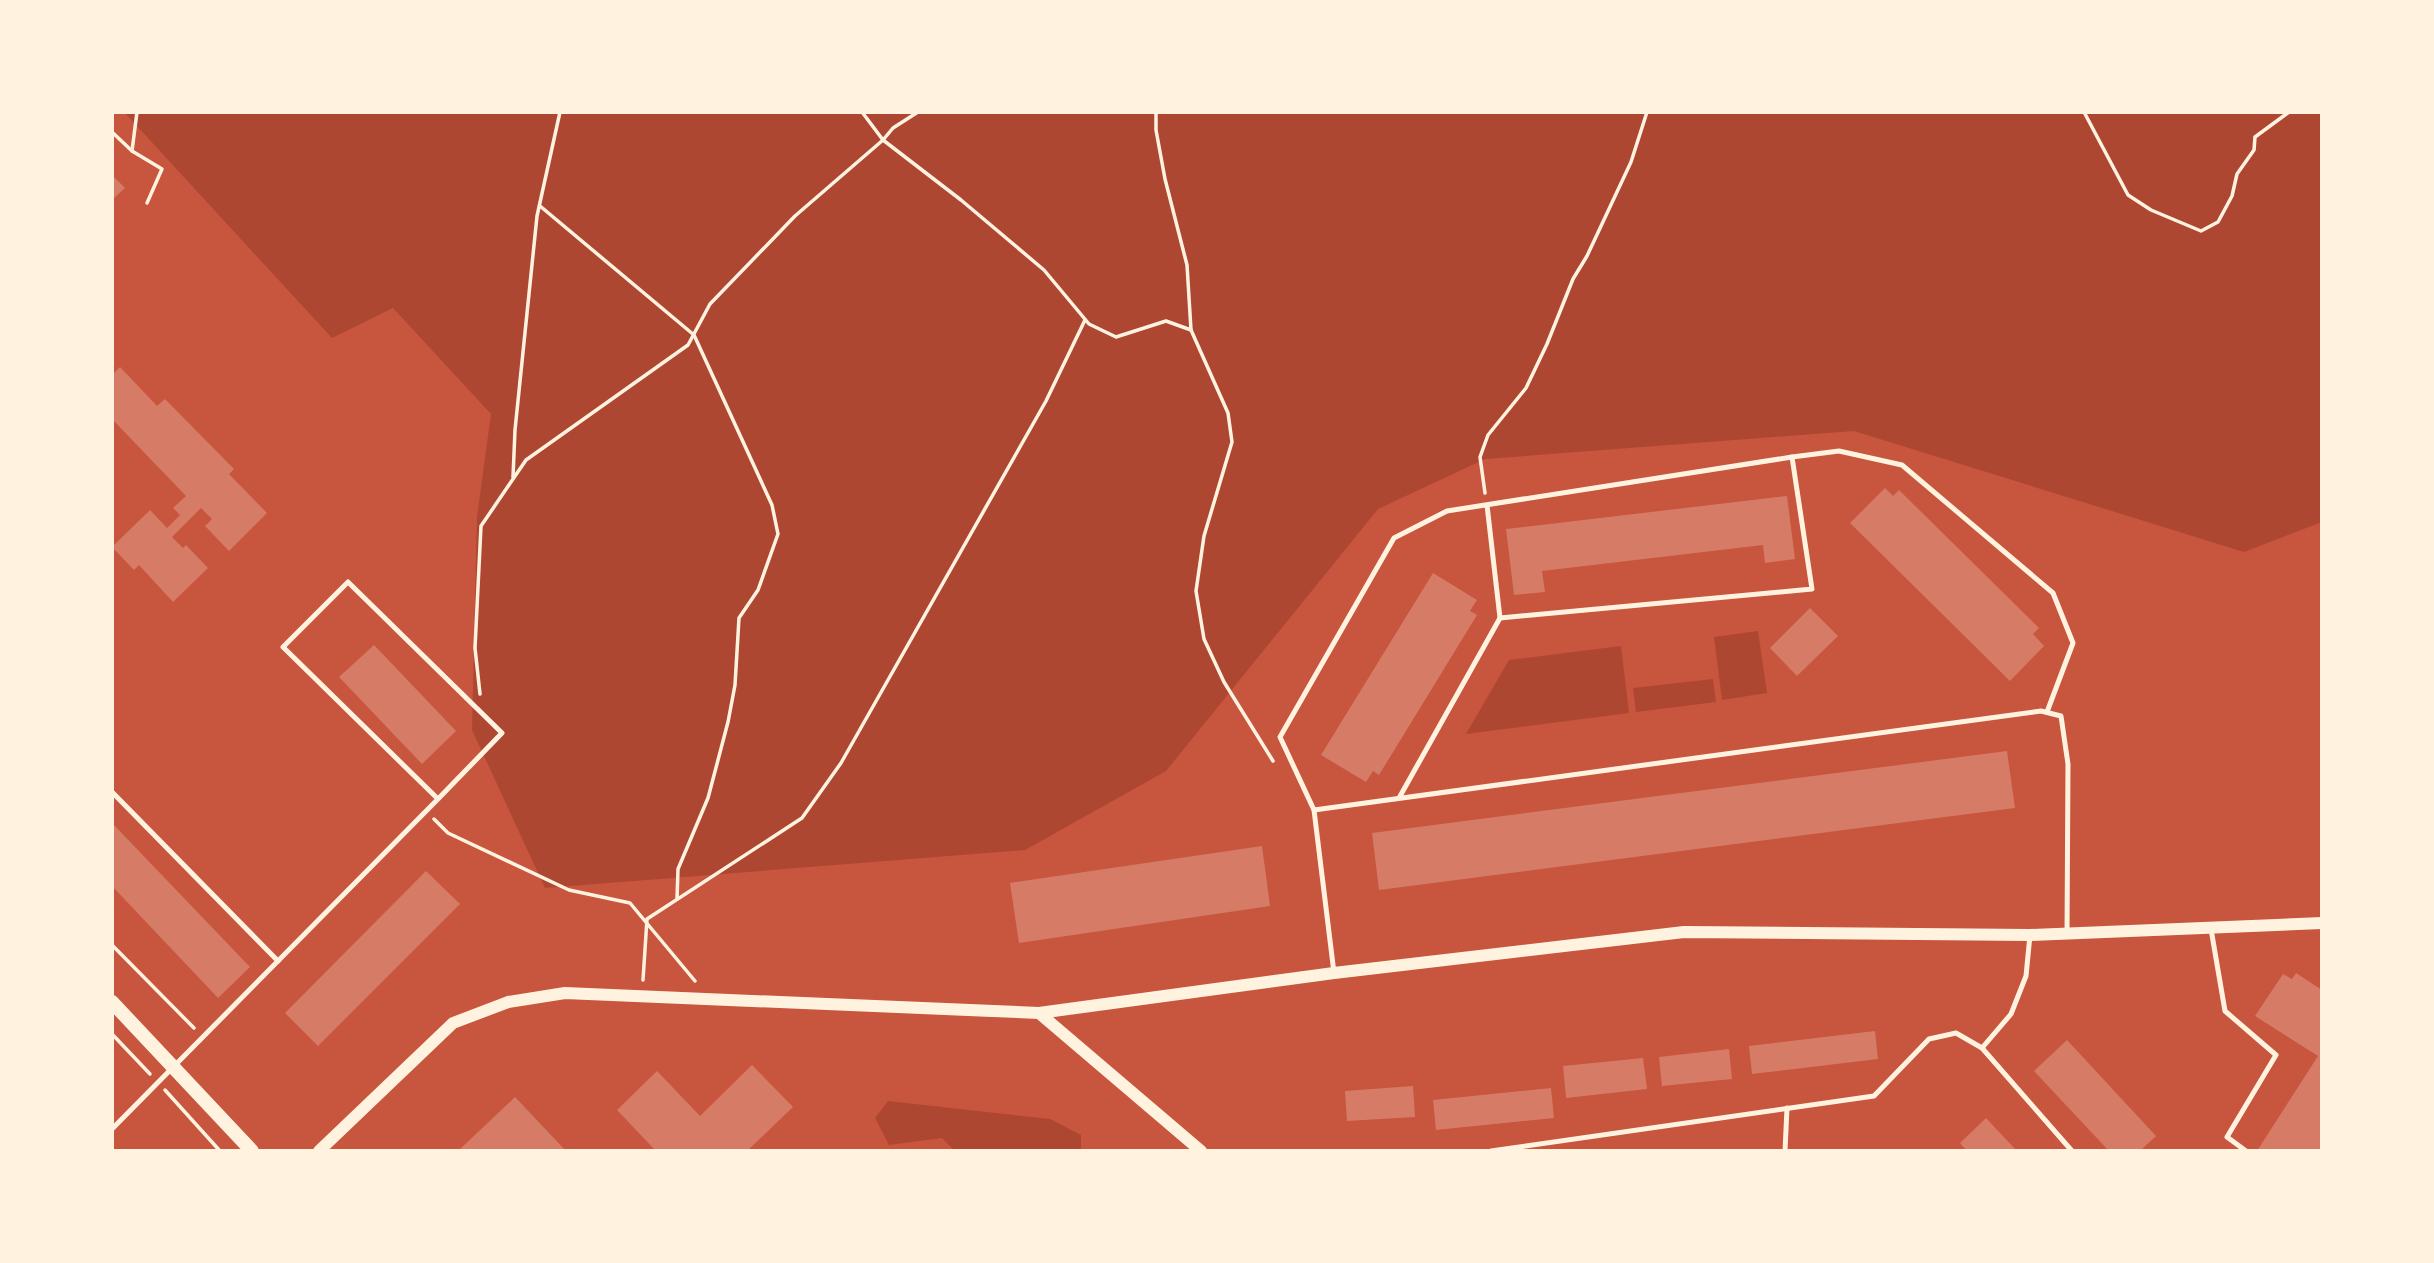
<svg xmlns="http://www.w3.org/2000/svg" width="2434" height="1263" font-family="'Fira Sans Condensed',sans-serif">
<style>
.green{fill:#ae4732}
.building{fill:#d67c66}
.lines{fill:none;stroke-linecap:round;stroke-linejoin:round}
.path{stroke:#fff3e0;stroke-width:3.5}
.service{stroke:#fff3e0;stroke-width:5}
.tertiary{stroke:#fff3e0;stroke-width:12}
.secondary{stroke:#fff3e0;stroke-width:14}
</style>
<rect width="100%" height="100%" fill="#c8553d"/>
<!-- green -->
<g class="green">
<polygon points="124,112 2322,112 2322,522 2244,552 1854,431 1485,459 1378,509 1166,771 1025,850 545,888 472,730 477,517 491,414 393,308 332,338"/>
<polygon points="1758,631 1767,693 1722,700 1714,637"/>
<polygon points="1621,646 1629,713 1466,734 1509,660"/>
<polygon points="1713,679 1716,702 1636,712 1633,688"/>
<polygon points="888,1101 1050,1119 1081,1135 1081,1151 955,1151 942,1138 889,1145 875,1118"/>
</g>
<!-- building -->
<g class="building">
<polygon points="112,175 125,188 112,200"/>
<polygon points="120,367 157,406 165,399 234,469 229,474 267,513 229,551 205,526 212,519 201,508 172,537 183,548 186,545 208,568 173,602 139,565 134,570 112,547 150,510 167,528 180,515 173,508 186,496 112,419 112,375"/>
<polygon points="1885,488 1893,496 1899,490 2039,628 2033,634 2044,646 2010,681 1850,523"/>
<polygon points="1787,496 1795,559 1765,563 1763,545 1542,571 1545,592 1514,595 1506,529"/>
<polygon points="1433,573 1477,600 1470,611 1477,615 1379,775 1373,771 1366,782 1321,755"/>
<polygon points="1810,608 1838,636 1797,676 1770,648"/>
<polygon points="374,645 456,731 422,764 339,677"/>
<polygon points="2007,751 2015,808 1379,890 1372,833"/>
<polygon points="112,823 250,967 218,998 112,886"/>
<polygon points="1262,846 1270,906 1019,943 1010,883"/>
<polygon points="426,871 460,904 318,1046 285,1013"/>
<polygon points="2296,973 2322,990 2322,1151 2257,1151 2318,1056 2255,1016 2283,974 2292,979"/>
<polygon points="1875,1031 1878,1059 1752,1074 1749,1046"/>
<polygon points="2067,1040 2156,1136 2140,1151 2109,1151 2034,1071"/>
<polygon points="1729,1049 1732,1079 1662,1086 1659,1057"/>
<polygon points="1643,1058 1647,1089 1566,1098 1563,1066"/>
<polygon points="752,1065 793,1107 747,1151 656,1151 617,1110 657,1071 700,1116"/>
<polygon points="1413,1086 1415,1117 1347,1121 1345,1091"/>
<polygon points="1551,1088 1554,1118 1436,1130 1433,1100"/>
<polygon points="515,1097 566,1151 458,1151"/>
<polygon points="1986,1118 2017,1151 1967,1151 1960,1143"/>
</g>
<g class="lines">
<!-- path -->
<g class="path">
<polyline points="862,112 883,140 961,200 1044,270 1089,324 1116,337 1166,321 1191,330"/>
<polyline points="1156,112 1156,130 1165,179 1187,265 1191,330 1228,413 1232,442 1204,536 1196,591 1204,639 1224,682 1273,761"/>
<polyline points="2084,112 2128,195 2151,210 2201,231 2218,222 2232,196 2237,174 2254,150 2255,137 2289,112"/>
<polyline points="112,132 132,151 162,169 147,203"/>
<polyline points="132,151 137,112"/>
<polyline points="540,206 694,335 772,505 778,534 758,590 739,618 735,685 728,722 708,798 678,869 677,899"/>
<polyline points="513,477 515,430 537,216 560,112"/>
<polyline points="1485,493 1480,457 1488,435 1526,388 1547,344 1573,279 1587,256 1631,162 1647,112"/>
<polyline points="480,694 475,648 481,526 526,460 688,345 710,304 795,216 883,140 893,128 918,112"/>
<polyline points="434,819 448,833 569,890 630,903 695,981"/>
<polyline points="112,945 194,1028"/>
<polyline points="643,980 647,919 802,818 841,763 1046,401 1085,320"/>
<polyline points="112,1034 150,1074"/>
<polyline points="165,1090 220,1151"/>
</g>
<!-- service -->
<g class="service">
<polyline points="1792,457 1839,451 1902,465 2053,593 2073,643 2047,712"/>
<polyline points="112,792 278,961"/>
<polyline points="1399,798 1500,618"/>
<polyline points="1314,810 2041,711 2061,716 2068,764 2067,934"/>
<polyline points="2211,929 2225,1011 2276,1055 2227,1137 2246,1151"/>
<polyline points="1334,973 1314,810 1280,737 1394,538 1447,511 1792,457 1812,589 1500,618 1487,505"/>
<polyline points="1982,1048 2011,1014 2026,976 2030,935"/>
<polyline points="112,1129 438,799 283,647 348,582 502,733 438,799"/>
<polyline points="1491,1151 1874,1096 1929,1039 1956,1033 1982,1048 2072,1151"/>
<polyline points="1785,1151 1787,1108"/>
</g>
<!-- tertiary -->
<g class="tertiary">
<polyline points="1039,1013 1201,1151"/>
<polyline points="319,1151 453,1023 508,1002 565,993 1039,1013 1334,973 1684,932 2030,935 2322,923"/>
</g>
<!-- secondary -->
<polyline class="secondary" points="112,1002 252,1151"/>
</g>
<!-- border -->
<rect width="2434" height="1263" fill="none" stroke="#fff3e0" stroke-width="228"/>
</svg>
